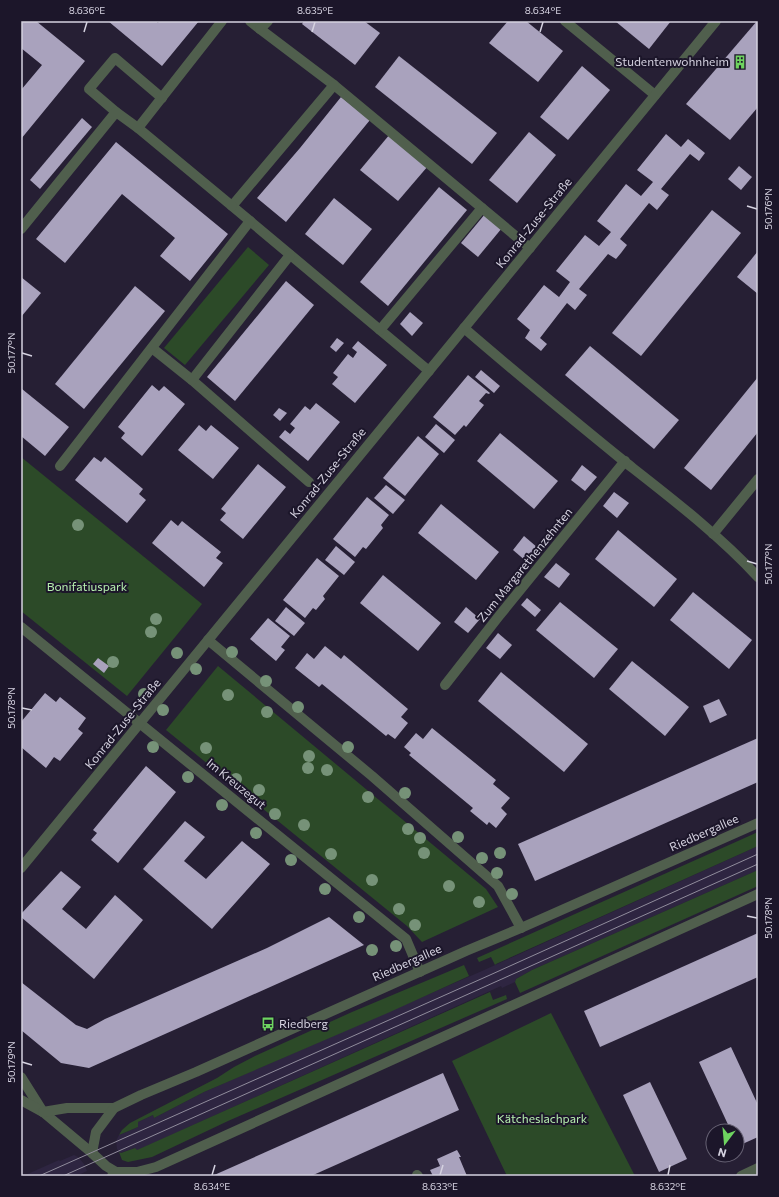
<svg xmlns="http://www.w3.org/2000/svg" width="779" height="1197" font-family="Commissioner,sans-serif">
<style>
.built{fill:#2e2541}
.green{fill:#2c4a28}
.building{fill:#a9a2bd}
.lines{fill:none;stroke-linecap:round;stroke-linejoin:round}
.service{stroke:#505f4d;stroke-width:10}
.pedestrian{stroke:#505f4d;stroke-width:10}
.minor{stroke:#505f4d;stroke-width:10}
.tram{stroke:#908c9c;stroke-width:1}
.tree{fill:#769278}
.ticks{fill:none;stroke:#d5d2e0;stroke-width:1.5}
.labels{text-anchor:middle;stroke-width:4;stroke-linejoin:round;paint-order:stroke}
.poi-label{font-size:12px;fill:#d5d2e0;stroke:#1c162a;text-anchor:end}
.street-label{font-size:12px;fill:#d5d2e0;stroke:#1c162a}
.park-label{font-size:12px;fill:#b7f0af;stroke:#1c162a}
.neatline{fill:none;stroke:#d5d2e0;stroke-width:1.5}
.ticks-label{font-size:10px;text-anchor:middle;fill:#d5d2e0}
</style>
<rect width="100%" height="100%" fill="#261f34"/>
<!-- built -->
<g class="built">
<polygon points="758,846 758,870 532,970 516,979 515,982 502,988 501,986 136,1151 135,1148 120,1153 117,1149 116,1141 119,1135 138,1127 138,1122 153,1115 154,1118 204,1092 482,971"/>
<polygon points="74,1155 78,1157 84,1164 87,1171 76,1176 23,1176 59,1160 60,1161"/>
</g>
<!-- green -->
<g class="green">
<polygon points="248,247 269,265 185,365 164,348"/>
<polygon points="21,457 202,604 127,696 21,611"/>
<polygon points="218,666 486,889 498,907 422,942 407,926 166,730"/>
<polygon points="758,832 758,846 496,964 495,965 491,957 479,962 477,958"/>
<polygon points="758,870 758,886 520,993 515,982 516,979 532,970"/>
<polygon points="464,965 469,976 390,1012 204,1092 154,1118 153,1115 138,1122 138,1127 119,1135 122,1130 130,1123 217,1078 234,1067 255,1056 352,1012"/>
<polygon points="490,992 493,1000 506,995 507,999 228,1121 152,1157 128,1162 122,1160 119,1152 121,1153 135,1148 137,1150"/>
<polygon points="551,1013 635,1176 507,1176 452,1061"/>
</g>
<!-- building -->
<g class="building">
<polygon points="21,21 36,21 85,61 21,139 21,90 42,65 21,48"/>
<polygon points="108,21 156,21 158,23 159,21 199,21 162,66"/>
<polygon points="304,21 364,21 380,33 355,65 302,24"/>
<polygon points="508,21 526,21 563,51 538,82 489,43"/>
<polygon points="615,21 671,21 649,49"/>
<polygon points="757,21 758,107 730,140 686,104"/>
<polygon points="399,56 497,133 472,164 375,87"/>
<polygon points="582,66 610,90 568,140 540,117"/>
<polygon points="341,97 370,120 286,222 257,198 300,148"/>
<polygon points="82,118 92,127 40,189 30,180"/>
<polygon points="529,132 556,155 517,203 489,180"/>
<polygon points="390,134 428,166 398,201 360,170"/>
<polygon points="666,134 681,147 688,139 705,153 699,161 690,154 661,189 669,195 657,210 649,203 620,239 627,245 621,253 616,259 608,254 579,289 587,295 575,310 567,303 540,338 547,344 541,351 525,338 530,330 517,319 544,285 559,297 570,282 556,271 585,235 599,246 611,232 597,221 626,184 641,196 653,182 637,170"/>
<polygon points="116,142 228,234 190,281 160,256 175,238 122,194 65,263 36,239"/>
<polygon points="739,166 752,177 741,190 728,179"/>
<polygon points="439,187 467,210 388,306 360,282"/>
<polygon points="334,198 372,229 343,265 305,234"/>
<polygon points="712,210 741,233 641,356 612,333"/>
<polygon points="485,214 502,228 478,257 461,243"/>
<polygon points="758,251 758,294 737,277"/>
<polygon points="21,277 41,293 21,317"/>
<polygon points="286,281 314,305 235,401 207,377"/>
<polygon points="135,286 165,311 84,409 55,384"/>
<polygon points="410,312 423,323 412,336 400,324"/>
<polygon points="337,338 344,343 336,352 330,347"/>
<polygon points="358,341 387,365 355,403 332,384 338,377 333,373 348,354 353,358 357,352 352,348"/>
<polygon points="590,346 679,420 654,449 565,375"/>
<polygon points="481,370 500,386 494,393 475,377"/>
<polygon points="468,375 490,393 489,394 486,393 479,401 484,405 466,427 464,425 455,435 433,417"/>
<polygon points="758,377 758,432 711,490 684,468"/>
<polygon points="152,385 159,391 164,386 185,404 142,456 121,438 125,433 118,427"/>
<polygon points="22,389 69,427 45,456 21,436 21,390"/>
<polygon points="316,403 340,422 308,461 279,437 285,430 290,434 295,428 290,424 305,406 310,410"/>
<polygon points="279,408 287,413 280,421 273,415"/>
<polygon points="436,424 455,440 444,453 425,437"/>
<polygon points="199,425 206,431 211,425 239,448 213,479 178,450"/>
<polygon points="500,433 558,481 534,509 477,461"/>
<polygon points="418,436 439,454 405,496 383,478"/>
<polygon points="94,457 101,462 105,457 143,489 139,494 146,500 127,523 75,480"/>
<polygon points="258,464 286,487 243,539 220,520 226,513 221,509"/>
<polygon points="582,465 597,477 585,491 571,480"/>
<polygon points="386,485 405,500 393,514 374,498"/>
<polygon points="614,492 629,503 617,518 603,506"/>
<polygon points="367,497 389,515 381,525 383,528 366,549 363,547 355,557 333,539"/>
<polygon points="441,504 499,552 476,580 418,533"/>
<polygon points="171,520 178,526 182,521 221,552 216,558 223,563 204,587 152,543"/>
<polygon points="618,530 677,579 654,607 595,559"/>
<polygon points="524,536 538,548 527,562 513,550"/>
<polygon points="336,546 355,562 344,575 325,560"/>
<polygon points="317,558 339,576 323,596 325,599 316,610 313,608 305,618 283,600"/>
<polygon points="556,563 570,574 559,588 544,577"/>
<polygon points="383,575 441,623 418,651 360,603"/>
<polygon points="693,592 752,640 729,669 670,620"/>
<polygon points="527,598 541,610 535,617 521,605"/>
<polygon points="560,602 618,649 594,678 536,630"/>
<polygon points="286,607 305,623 294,636 275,621"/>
<polygon points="466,607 480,619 468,633 454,622"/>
<polygon points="268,618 290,636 281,647 285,650 276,661 250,639"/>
<polygon points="498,633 512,645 500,659 486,648"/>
<polygon points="325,646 341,659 344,655 408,709 401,717 408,723 395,739 388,734 386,736 322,684 319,687 295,668 307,653 314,659"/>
<polygon points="98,658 109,666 104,673 93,664"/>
<polygon points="632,661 689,707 665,736 609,689"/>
<polygon points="501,672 588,744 564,772 478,701"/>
<polygon points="45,693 56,702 60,697 86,718 78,729 83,733 60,761 54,757 46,768 21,747 21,722"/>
<polygon points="719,699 727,715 710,723 703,706"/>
<polygon points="432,728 496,780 493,784 510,798 501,808 507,814 496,828 489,822 487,825 470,811 473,808 409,755 411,753 404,747 416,733 423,739"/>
<polygon points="758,738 758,782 535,881 518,844"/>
<polygon points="146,766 176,792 118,863 91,840 97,833 93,830"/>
<polygon points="185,821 205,837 184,861 206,879 242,841 270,864 212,929 143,869"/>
<polygon points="61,871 81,887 62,909 86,929 115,895 143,920 94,979 21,917 21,914"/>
<polygon points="329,917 364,945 89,1068 61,1063 21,1030 21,982 76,1025 87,1029 105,1019 267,948"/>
<polygon points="758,933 758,977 600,1047 584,1011"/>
<polygon points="731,1047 758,1105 758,1137 738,1146 737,1143 737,1131 731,1131 699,1062"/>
<polygon points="443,1073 459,1110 311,1176 212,1176"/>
<polygon points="650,1082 687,1159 659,1172 623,1095"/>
<polygon points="457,1150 461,1157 459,1157 467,1176 433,1176 430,1170 440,1166 437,1159"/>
</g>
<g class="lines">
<!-- service -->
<polyline class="service" points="417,1175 418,1176"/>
<!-- pedestrian -->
<g class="pedestrian">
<polyline points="250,21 260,29"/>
<polyline points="268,21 260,29 334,85 530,248"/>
<polyline points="334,85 232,206 429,371"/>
<polyline points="116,112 89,89 115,58 162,98"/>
<polyline points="138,128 222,21"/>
<polyline points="21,229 116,112 138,128 232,206"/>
<polyline points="380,330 482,208"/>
<polyline points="152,348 192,380 309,482"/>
<polyline points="192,380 290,255"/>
<polyline points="60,466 250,221"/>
</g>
<!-- minor -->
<g class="minor">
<polyline points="565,21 655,95"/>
<path d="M464,328C517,374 571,418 625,462C671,498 718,534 758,577"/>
<polyline points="713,534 758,479"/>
<polyline points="21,627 406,939 420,972"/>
<polyline points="208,640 372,776 498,886 521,928"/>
<polyline points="445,685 499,616 625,461"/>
<polyline points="21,868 716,21"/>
<polyline points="21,1077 43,1112"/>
<polyline points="21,1100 43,1112 92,1153 106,1166 116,1172"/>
<polyline points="43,1112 67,1108 114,1108"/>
<polyline points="92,1153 96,1132 114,1108 141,1095 196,1072 466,951 521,928 758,823"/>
<polyline points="112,1176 116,1172 137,1172 156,1167 758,894"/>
<polyline points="741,1176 758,1168"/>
</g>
<!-- tram -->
<g class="tram">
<polyline points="39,1176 490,975 758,854"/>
<polyline points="63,1176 758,864"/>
</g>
</g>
<!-- trees -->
<g class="tree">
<circle cx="78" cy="525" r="6"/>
<circle cx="156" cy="619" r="6"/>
<circle cx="151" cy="632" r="6"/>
<circle cx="232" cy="652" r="6"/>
<circle cx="177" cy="653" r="6"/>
<circle cx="113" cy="662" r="6"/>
<circle cx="196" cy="669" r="6"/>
<circle cx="266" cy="681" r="6"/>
<circle cx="144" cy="694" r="6"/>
<circle cx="228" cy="695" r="6"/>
<circle cx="298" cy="707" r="6"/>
<circle cx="163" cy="710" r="6"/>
<circle cx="267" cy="712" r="6"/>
<circle cx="153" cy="747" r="6"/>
<circle cx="348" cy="747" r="6"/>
<circle cx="206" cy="748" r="6"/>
<circle cx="309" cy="756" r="6"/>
<circle cx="308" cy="768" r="6"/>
<circle cx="327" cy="770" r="6"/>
<circle cx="188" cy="777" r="6"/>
<circle cx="236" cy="779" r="6"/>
<circle cx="259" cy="790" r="6"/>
<circle cx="405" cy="793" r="6"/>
<circle cx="368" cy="797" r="6"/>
<circle cx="222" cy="805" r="6"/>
<circle cx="275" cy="814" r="6"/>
<circle cx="304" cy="825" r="6"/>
<circle cx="408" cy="829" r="6"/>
<circle cx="256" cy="833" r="6"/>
<circle cx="458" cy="837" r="6"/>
<circle cx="420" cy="838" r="6"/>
<circle cx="424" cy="853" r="6"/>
<circle cx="500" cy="853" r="6"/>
<circle cx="331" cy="854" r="6"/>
<circle cx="482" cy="858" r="6"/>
<circle cx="291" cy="860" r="6"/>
<circle cx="497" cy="873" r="6"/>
<circle cx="372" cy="880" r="6"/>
<circle cx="449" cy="886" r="6"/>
<circle cx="325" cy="889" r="6"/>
<circle cx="512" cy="894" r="6"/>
<circle cx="479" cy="902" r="6"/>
<circle cx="399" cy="909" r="6"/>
<circle cx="359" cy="917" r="6"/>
<circle cx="415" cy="925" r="6"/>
<circle cx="396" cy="946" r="6"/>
<circle cx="372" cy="950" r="6"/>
</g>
<!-- ticks -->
<path class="ticks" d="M84,32L87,22M312,32L315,22M540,32L543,22M747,206L757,209M22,353L32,356M747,561L757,564M22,708L32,710M747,916L757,918M22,1062L32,1065M212,1175L215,1165M440,1175L443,1165M668,1175L670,1165"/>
<!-- icons -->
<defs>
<g id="building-bare" transform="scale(1.08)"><path d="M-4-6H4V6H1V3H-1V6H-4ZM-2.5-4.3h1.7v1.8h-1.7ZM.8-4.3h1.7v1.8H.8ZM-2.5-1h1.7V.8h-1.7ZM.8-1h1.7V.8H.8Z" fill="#6ed360" stroke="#1c162a" stroke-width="2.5" paint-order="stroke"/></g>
<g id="bus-bare" transform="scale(1.08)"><path d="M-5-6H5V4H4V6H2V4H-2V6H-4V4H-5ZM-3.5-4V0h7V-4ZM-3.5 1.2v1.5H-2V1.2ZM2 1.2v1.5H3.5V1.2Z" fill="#6ed360" stroke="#1c162a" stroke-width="2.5" paint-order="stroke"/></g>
</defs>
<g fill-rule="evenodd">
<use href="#building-bare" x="740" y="62"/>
<use href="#bus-bare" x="268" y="1024"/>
</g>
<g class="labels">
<!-- poi labels -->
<g class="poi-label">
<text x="729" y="66">Studentenwohnheim</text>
<text x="279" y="1028" text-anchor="start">Riedberg</text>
</g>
<!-- street labels -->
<g class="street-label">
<text transform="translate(534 223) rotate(-51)" y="4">Konrad-Zuse-Straße</text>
<text transform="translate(328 473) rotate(-51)" y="4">Konrad-Zuse-Straße</text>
<text transform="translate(525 565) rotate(-51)" y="4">Zum Margarethenzehnten</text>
<text transform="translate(123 724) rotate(-51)" y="4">Konrad-Zuse-Straße</text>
<text transform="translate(236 784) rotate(39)" y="4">Im Kreuzegut</text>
<text transform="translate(704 833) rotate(-24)" y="4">Riedbergallee</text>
<text transform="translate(407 963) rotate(-24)" y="4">Riedbergallee</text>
</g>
<!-- park labels -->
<g class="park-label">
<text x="87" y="591">Bonifatiuspark</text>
<text x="542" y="1123">Kätcheslachpark</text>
</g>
</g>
<!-- border -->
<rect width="779" height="1197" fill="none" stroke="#1c162a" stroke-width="44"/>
<!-- north arrow -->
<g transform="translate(725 1143) rotate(196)"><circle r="19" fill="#1c162a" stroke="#666173"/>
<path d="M0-3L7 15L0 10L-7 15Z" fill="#6ed360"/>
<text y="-6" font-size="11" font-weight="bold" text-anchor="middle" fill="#d5d2e0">N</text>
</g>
<rect x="22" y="22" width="735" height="1153" class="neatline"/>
<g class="ticks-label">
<text x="87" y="14">8.636°E</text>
<text x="315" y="14">8.635°E</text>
<text x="543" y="14">8.634°E</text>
<text transform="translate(768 209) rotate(-90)" y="4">50.176°N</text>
<text transform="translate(11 353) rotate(-90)" y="4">50.177°N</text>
<text transform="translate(768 564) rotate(-90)" y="4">50.177°N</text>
<text transform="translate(11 708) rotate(-90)" y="4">50.178°N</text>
<text transform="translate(768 918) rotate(-90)" y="4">50.178°N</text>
<text transform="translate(11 1062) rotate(-90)" y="4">50.179°N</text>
<text x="212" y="1190">8.634°E</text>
<text x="440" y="1190">8.633°E</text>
<text x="668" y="1190">8.632°E</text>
</g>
</svg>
